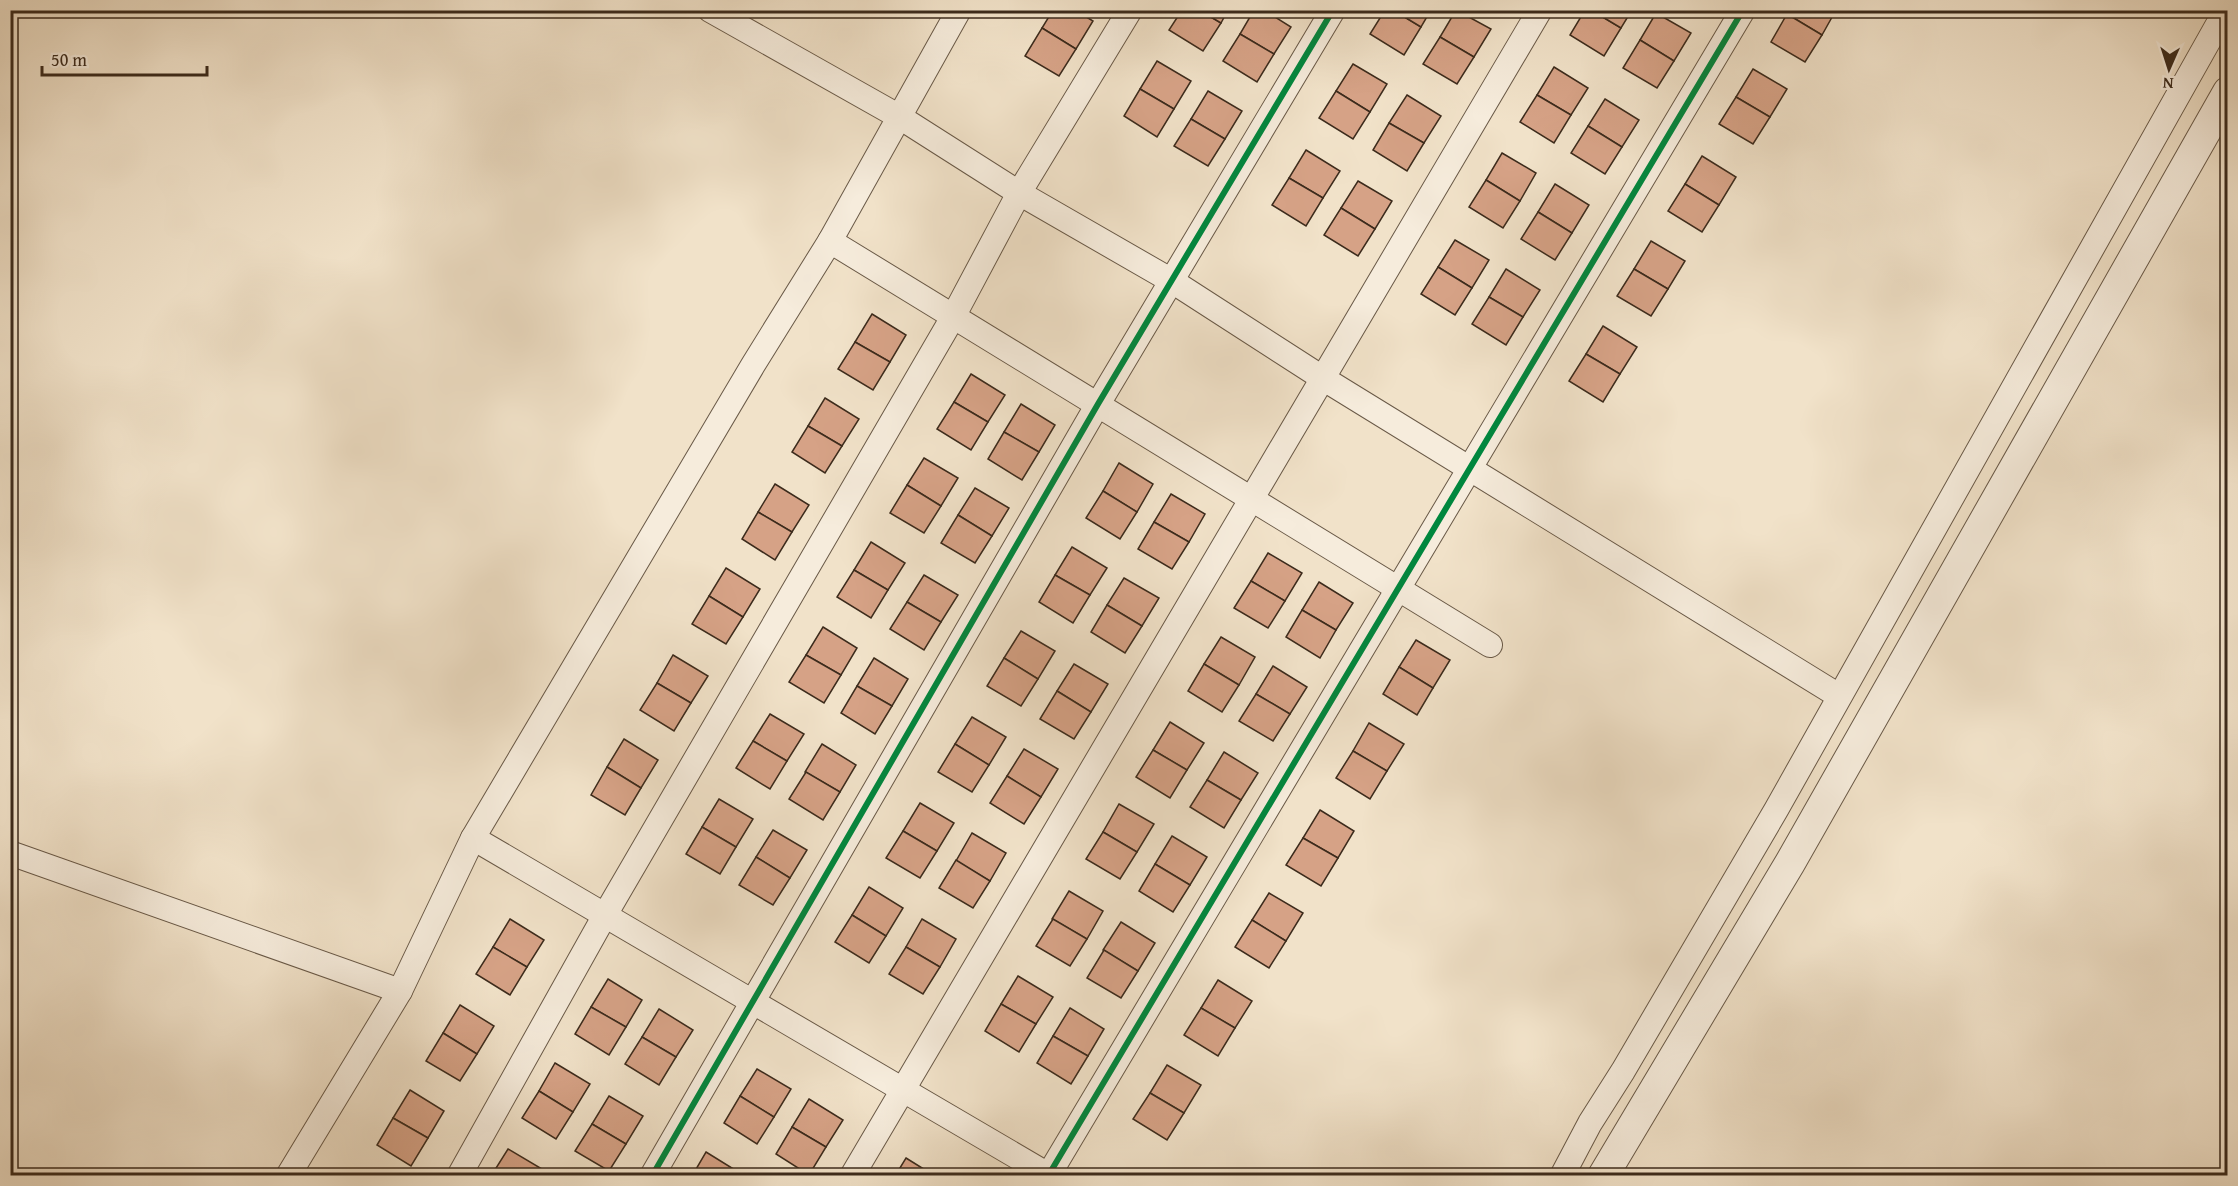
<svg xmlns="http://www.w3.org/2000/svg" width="2238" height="1186" font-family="'Gentium Book Plus',serif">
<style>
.building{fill:#d6a286;stroke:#3c2b1c;stroke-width:1.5}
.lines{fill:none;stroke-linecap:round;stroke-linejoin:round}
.minor-casing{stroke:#695947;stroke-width:26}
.tertiary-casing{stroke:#695947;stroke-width:32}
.minor{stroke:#f6ecdc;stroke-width:24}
.tertiary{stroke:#f6ecdc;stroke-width:30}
.cycleway-casing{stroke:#f6ecdc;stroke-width:10}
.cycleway{stroke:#00873e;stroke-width:6}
</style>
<rect width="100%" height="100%" fill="#f1e2c9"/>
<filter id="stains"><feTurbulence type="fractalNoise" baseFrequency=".00333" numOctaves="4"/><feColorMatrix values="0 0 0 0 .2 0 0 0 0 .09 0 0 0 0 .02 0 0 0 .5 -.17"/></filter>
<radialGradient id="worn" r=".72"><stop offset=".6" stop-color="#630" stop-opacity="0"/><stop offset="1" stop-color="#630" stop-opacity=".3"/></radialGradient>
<!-- building -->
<g class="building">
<polygon points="1053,10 1075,10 1093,21 1076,49 1042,28"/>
<polygon points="1182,10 1199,10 1221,23 1203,51 1169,30"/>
<polygon points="1199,10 1228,10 1221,23"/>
<polygon points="1254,10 1264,10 1291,27 1274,54 1240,34"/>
<polygon points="1385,10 1393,10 1421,27 1404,55 1370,34"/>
<polygon points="1393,10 1431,10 1421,27"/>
<polygon points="1456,10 1491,29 1474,57 1440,37"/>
<polygon points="1585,10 1591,10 1621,28 1604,56 1570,35"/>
<polygon points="1591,10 1632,10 1621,28"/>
<polygon points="1790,10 1836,10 1822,35 1787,14"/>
<polygon points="1656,13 1691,33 1674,61 1640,40"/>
<polygon points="1787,14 1822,35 1805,62 1771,42"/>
<polygon points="1042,28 1076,49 1059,76 1025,56"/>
<polygon points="1240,34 1274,54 1257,82 1223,61"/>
<polygon points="1440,37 1474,57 1457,84 1423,64"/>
<polygon points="1640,40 1674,61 1657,88 1623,68"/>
<polygon points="1157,61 1191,81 1174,109 1140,89"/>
<polygon points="1353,64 1387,84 1370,112 1336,91"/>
<polygon points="1554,67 1588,88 1571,115 1537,95"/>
<polygon points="1753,69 1787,89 1770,117 1736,97"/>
<polygon points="1140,89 1174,109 1157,137 1124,116"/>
<polygon points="1208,91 1242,111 1225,139 1191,119"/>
<polygon points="1336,91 1370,112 1353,139 1319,118"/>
<polygon points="1407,95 1441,116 1424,143 1389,123"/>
<polygon points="1537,95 1571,115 1554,143 1520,122"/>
<polygon points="1736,97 1770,117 1753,144 1719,124"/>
<polygon points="1605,99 1639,120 1622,147 1588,126"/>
<polygon points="1191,119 1225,139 1208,166 1174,146"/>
<polygon points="1389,123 1424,143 1407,171 1373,150"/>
<polygon points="1588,126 1622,147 1605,174 1571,153"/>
<polygon points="1306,150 1340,171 1323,198 1289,178"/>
<polygon points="1502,153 1536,173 1520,201 1486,180"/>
<polygon points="1702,156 1736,177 1719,205 1685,184"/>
<polygon points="1289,178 1323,198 1306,226 1272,205"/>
<polygon points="1486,180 1520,201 1503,228 1469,207"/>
<polygon points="1358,181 1392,201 1375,229 1341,208"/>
<polygon points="1555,184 1589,205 1572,233 1538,212"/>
<polygon points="1685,184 1719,205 1702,232 1668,211"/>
<polygon points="1341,208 1375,229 1358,256 1324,235"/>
<polygon points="1538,212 1572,233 1555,260 1521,239"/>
<polygon points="1455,240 1489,260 1472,288 1438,267"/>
<polygon points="1651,241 1685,261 1668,289 1634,269"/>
<polygon points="1438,267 1472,288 1455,315 1421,294"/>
<polygon points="1506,269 1540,290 1523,317 1489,297"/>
<polygon points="1634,269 1668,289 1651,316 1617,296"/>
<polygon points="1489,297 1523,317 1506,345 1472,324"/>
<polygon points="872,314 906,335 890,362 855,342"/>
<polygon points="1603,326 1637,347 1620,374 1586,354"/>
<polygon points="855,342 890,362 873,390 838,369"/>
<polygon points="1586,354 1620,374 1603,402 1569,381"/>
<polygon points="971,374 1005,395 988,422 954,402"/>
<polygon points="825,398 859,419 842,446 808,426"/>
<polygon points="954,402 988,422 971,450 937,429"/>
<polygon points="1021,404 1055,425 1039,452 1004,432"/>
<polygon points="808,426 842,446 825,473 792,452"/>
<polygon points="1004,432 1039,452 1022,480 988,459"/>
<polygon points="924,458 958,478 941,506 907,485"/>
<polygon points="1119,463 1153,484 1137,512 1103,491"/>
<polygon points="775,484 809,505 792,532 758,512"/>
<polygon points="907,485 941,506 924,533 890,513"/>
<polygon points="975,488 1009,508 992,536 958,515"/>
<polygon points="1103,491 1137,512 1120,539 1086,518"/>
<polygon points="1171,494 1205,514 1189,542 1154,522"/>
<polygon points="758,512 792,532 775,560 742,539"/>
<polygon points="958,515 992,536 975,563 941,543"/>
<polygon points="1154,522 1189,542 1172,569 1138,549"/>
<polygon points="871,542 905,563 888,590 854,570"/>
<polygon points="1072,547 1107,568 1090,595 1055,575"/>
<polygon points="1268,553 1302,573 1285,601 1251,581"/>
<polygon points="726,568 760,589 743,617 709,596"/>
<polygon points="854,570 888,590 871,618 837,597"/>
<polygon points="924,575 958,595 941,622 907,602"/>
<polygon points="1055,575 1090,595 1073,623 1039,602"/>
<polygon points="1124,578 1159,598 1142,626 1107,605"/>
<polygon points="1251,581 1285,601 1268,628 1234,608"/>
<polygon points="1319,582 1353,603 1336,630 1302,610"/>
<polygon points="709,596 743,617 726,644 692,624"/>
<polygon points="907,602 941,622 924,650 890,629"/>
<polygon points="1107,605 1142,626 1125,653 1091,632"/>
<polygon points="1302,610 1336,630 1320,658 1286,637"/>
<polygon points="823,627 857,648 841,675 806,655"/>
<polygon points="1021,631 1055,651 1038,679 1004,658"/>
<polygon points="1221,637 1255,657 1239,685 1204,664"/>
<polygon points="1416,640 1450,660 1433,688 1399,667"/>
<polygon points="673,655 708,676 691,703 657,683"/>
<polygon points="806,655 841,675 824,703 789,682"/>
<polygon points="874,658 908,679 892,706 857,686"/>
<polygon points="1004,658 1038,679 1021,706 987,686"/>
<polygon points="1074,664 1108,684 1091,712 1057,691"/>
<polygon points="1204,664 1239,685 1222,712 1188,691"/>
<polygon points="1273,666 1307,687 1290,714 1256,694"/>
<polygon points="1399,667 1433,688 1417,715 1383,694"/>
<polygon points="657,683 691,703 674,731 640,710"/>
<polygon points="857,686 892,706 875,734 841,713"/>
<polygon points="1057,691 1091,712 1074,739 1040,719"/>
<polygon points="1256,694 1290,714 1273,741 1239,721"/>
<polygon points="770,714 804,734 787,761 753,741"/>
<polygon points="972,717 1006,737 989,765 955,744"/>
<polygon points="1170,722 1204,743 1187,770 1153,750"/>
<polygon points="1369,723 1404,744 1387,771 1353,751"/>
<polygon points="624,739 658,760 641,788 607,767"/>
<polygon points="753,741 787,761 770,789 736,768"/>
<polygon points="822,744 856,765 840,792 805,772"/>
<polygon points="955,744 989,765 972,792 938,772"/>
<polygon points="1024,749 1058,769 1041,797 1007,776"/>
<polygon points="1153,750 1187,770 1170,798 1136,777"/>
<polygon points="1353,751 1387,771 1370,799 1336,778"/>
<polygon points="1224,752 1258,773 1241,800 1207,780"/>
<polygon points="607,767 641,788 625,815 591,795"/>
<polygon points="806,772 840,792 823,820 789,799"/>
<polygon points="1007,776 1041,797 1024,824 990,803"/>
<polygon points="1207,780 1241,800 1224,828 1190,807"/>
<polygon points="719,799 753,819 736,847 702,827"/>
<polygon points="920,803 954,823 937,851 903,831"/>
<polygon points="1119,804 1154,824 1137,852 1103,832"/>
<polygon points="1320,810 1354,831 1338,858 1303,838"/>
<polygon points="702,827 736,847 720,874 686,854"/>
<polygon points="773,830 807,850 790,878 756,857"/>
<polygon points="903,831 937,851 920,878 886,858"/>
<polygon points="1103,832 1137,852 1120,879 1086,859"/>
<polygon points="972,833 1006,853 990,881 956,861"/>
<polygon points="1172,836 1207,857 1190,885 1155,864"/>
<polygon points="1303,838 1338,858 1321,886 1286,865"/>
<polygon points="756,857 790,878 773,905 739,885"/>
<polygon points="956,860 990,881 973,908 939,888"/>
<polygon points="1155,864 1190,885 1173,912 1139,891"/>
<polygon points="869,887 903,908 886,936 852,915"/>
<polygon points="1069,891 1103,911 1087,939 1052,919"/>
<polygon points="1269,893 1303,913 1286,941 1252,920"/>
<polygon points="852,915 886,936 869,963 835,942"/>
<polygon points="510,919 544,940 527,967 493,947"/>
<polygon points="922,919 956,939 940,967 906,947"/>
<polygon points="1053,919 1087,939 1070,966 1036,946"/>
<polygon points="1252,920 1286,941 1269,968 1235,947"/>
<polygon points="1121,922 1155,943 1138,971 1103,950"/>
<polygon points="493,947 527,967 510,995 476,974"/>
<polygon points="906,947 940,967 923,994 889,974"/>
<polygon points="1104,950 1138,971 1121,998 1087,978"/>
<polygon points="1018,976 1053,997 1036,1024 1001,1004"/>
<polygon points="608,979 642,1000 626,1027 591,1007"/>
<polygon points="1218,980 1252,1001 1235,1028 1201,1008"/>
<polygon points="1001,1004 1036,1024 1019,1052 985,1031"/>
<polygon points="460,1005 494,1026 477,1054 443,1033"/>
<polygon points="591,1007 626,1027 609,1055 575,1034"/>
<polygon points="1070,1008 1104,1029 1088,1056 1053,1036"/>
<polygon points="1201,1008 1235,1028 1218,1056 1184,1035"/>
<polygon points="659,1009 693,1030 676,1057 642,1037"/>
<polygon points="443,1033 477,1054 460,1081 426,1061"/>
<polygon points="1053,1036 1088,1056 1071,1084 1037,1063"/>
<polygon points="642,1037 676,1057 659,1085 625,1064"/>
<polygon points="555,1063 590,1084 573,1112 539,1091"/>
<polygon points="1167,1065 1201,1085 1184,1113 1150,1093"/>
<polygon points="757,1069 791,1089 774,1117 740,1096"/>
<polygon points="410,1090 444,1111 428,1138 393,1118"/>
<polygon points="539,1091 573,1112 556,1139 522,1118"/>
<polygon points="1150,1093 1184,1113 1167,1140 1133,1119"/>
<polygon points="609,1096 643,1116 626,1144 592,1124"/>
<polygon points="740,1096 774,1117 757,1144 724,1123"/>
<polygon points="809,1099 843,1120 826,1147 792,1127"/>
<polygon points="393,1118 428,1138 411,1166 377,1145"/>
<polygon points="592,1124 626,1144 609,1171 575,1151"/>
<polygon points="792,1127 826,1147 809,1175 776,1154"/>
<polygon points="508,1149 542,1169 538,1176 491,1176"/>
<polygon points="706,1152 740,1173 738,1176 692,1176"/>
<polygon points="906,1158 935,1176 895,1176"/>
</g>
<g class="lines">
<!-- minor casing -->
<g class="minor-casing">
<g id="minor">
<polyline points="710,10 898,116 1019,193 1172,281 1324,379 1839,696"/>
<polyline points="830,241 1490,645"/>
<polyline points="473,838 1050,1176"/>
<polyline points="10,853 400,991"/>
<polyline points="288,1176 400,991 473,838 753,365 830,241 959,10"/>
<polyline points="459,1176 605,915 953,317 1019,193 1130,10"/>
<polyline points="652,1176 1098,404 1333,10"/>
<polyline points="852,1176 1540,10"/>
<polyline points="1048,1176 1743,10"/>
<polyline points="1562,1176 1590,1123 1623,1071 1776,810 2226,10"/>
</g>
</g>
<!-- tertiary casing -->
<g class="tertiary-casing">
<polyline id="tertiary" points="1603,1176 1790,863 2228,92"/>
</g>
<!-- minor -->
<use href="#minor" class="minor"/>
<!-- tertiary -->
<use href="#tertiary" class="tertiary"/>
<!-- cycleway casing -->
<g class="cycleway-casing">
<g id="cycleway">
<polyline points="652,1176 1098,404 1333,10"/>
<polyline points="1048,1176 1743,10"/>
</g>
</g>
<!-- cycleway -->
<use href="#cycleway" class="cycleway"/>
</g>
<!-- margin -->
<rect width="2238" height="1186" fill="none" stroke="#f1e2c9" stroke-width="36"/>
<rect x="12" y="12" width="2214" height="1162" fill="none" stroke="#3c2b1c" stroke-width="3"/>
<rect x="18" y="18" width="2202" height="1150" fill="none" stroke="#3c2b1c" stroke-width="1.5"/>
<!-- north arrow -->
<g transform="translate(2169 69) rotate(183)" stroke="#f6ecdc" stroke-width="4.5" paint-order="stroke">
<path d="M0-4.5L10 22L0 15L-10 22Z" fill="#3c2b1c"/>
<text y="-9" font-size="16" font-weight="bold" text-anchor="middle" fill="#3c2b1c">N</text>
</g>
<!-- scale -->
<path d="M42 66v9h165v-9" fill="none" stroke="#3c2b1c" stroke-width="3"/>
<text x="51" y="66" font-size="18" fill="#3c2b1c" stroke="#f6ecdc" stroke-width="4.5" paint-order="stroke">50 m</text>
<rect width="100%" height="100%" filter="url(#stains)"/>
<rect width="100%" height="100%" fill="url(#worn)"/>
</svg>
